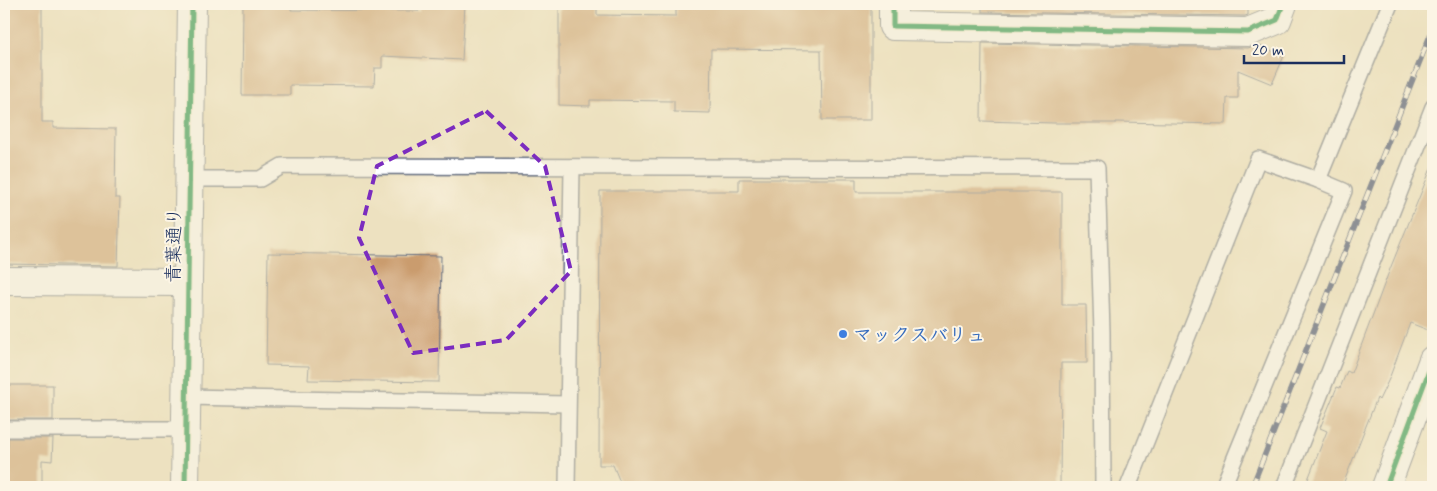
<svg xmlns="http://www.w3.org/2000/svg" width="1437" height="491" font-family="Mynerve,'Klee One',sans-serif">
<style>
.building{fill:#ca9c6e}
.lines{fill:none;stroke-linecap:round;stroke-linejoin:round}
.service-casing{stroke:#646d80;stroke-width:18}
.minor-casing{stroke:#646d80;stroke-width:30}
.tertiary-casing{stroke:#646d80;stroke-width:30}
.service{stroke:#fff;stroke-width:15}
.minor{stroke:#fff;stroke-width:28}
.tertiary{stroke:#fff;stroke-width:28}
.rail-casing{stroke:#1b2f5e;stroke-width:5.5}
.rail{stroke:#fcf5e5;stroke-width:4;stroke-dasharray:11;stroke-linecap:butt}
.cycleway-casing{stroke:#fcf5e5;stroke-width:8}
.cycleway{stroke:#00873e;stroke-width:5}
.marked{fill:none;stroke:#7b2cbf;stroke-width:4;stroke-dasharray:10 6;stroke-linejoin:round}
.shop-dot{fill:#3f7fe0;stroke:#fcf5e5;stroke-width:2}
.labels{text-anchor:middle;stroke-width:4;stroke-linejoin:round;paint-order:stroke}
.street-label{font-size:19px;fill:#1b2f5e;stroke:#fcf5e5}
.shop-label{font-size:19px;font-weight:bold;fill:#366cbe;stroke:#fcf5e5;text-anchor:start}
</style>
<rect width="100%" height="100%" fill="#fcf5e5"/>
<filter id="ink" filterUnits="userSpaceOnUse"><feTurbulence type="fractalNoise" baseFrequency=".02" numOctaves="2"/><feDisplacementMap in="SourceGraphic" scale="10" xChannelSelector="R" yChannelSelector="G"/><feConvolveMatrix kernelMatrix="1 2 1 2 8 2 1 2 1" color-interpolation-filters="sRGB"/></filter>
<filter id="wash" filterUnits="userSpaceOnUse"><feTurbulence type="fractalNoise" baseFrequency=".0096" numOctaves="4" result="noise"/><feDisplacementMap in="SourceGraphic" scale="20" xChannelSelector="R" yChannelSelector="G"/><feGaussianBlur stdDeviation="1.12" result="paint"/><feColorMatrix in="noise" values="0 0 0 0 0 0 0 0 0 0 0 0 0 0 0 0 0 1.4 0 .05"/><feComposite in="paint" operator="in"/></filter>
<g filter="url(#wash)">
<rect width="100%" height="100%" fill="#ede1c0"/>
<g id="blocks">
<!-- building -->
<g class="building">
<polygon points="4,4 42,4 42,122 53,122 53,128 116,129 115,198 120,198 118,266 4,264"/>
<polygon points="243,4 291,4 291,10 419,11 419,4 465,4 462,60 382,56 382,68 375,68 374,86 290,85 290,95 242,95"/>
<polygon points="559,4 597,4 597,15 676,16 676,4 871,4 871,120 822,120 821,50 711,49 710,113 674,112 674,101 590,100 590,106 559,105"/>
<polygon points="982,4 1248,4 1248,15 1245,16 982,12"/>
<polygon points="982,43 1248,48 1258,45 1284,56 1272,84 1238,70 1238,98 1227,98 1226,124 1116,122 1116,123 1055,123 981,121"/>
<polygon points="1432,166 1433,332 1410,323 1389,379 1379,400 1377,398 1342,487 1305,487 1327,431 1320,428 1337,387 1340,388 1347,371 1351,373 1390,269"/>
<polygon points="739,179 856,179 856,192 1062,192 1062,305 1086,305 1087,363 1061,363 1060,487 622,487 613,465 599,465 600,191 739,191"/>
<polygon points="268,253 441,256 439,382 308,380 309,366 266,365"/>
<rect x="8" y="385" width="45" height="35"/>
<polygon points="8,438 53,438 52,461 42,460 42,487 4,487 4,447 8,447"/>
</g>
</g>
</g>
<g filter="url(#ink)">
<use href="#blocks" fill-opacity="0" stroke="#646d80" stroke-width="1"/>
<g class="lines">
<!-- service casing -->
<g class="service-casing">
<g id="service">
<polyline points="189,179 260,179 282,166 1097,168 1102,332 1103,487"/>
<polyline points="186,397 567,404"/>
<polyline points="4,429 185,429"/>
<polyline points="567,487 572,168"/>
<polyline points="1128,487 1258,159 1318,180 1390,4"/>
<polyline points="1223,487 1344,191 1318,180"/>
<polyline points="1284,487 1433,107"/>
</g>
</g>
<!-- minor casing -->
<g class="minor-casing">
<g id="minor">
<polyline points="893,4 893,26 1248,32 1277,20 1283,4"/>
<polyline points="4,281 187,282"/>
<polyline points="1386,487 1433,360"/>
</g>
</g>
<!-- tertiary casing -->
<g class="tertiary-casing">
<polyline id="tertiary" points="185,487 192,4"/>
</g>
<!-- service -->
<use href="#service" class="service"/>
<!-- minor -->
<use href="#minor" class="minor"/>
<!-- tertiary -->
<use href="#tertiary" class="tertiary"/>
<!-- rail casing -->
<g class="rail-casing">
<polyline id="rail" points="1252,487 1433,28"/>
</g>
<!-- rail -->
<use href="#rail" class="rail"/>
<!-- cycleway casing -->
<g class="cycleway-casing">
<g id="cycleway">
<polyline points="893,4 893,26 1248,32 1277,20 1283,4"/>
<polyline points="185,487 192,4"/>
<polyline points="1386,487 1433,360"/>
</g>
</g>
<!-- cycleway -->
<use href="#cycleway" class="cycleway"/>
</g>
</g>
<!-- marked area -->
<path d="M0 0H1437V491H0ZM486,111L545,166L571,271L506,340L413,353L359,238L377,166Z" fill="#ede1c0" fill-opacity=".55" fill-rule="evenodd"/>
<path class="marked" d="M486,111L545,166L571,271L506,340L413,353L359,238L377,166Z"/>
<!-- markers -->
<circle class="shop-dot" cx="843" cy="334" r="5"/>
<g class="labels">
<!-- street labels -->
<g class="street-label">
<text transform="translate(173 245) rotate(-89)" y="7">青葉通り</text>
</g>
<!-- shop labels -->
<g class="shop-label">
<text x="853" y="341">マックスバリュ</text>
</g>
</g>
<!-- margin -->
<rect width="1437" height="491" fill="none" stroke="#fcf5e5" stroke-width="20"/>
<!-- scale -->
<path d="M1244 55v8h100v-8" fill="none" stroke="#1b2f5e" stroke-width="2.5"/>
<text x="1252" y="55" font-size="15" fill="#1b2f5e" stroke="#fcf5e5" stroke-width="4" paint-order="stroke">20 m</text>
</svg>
